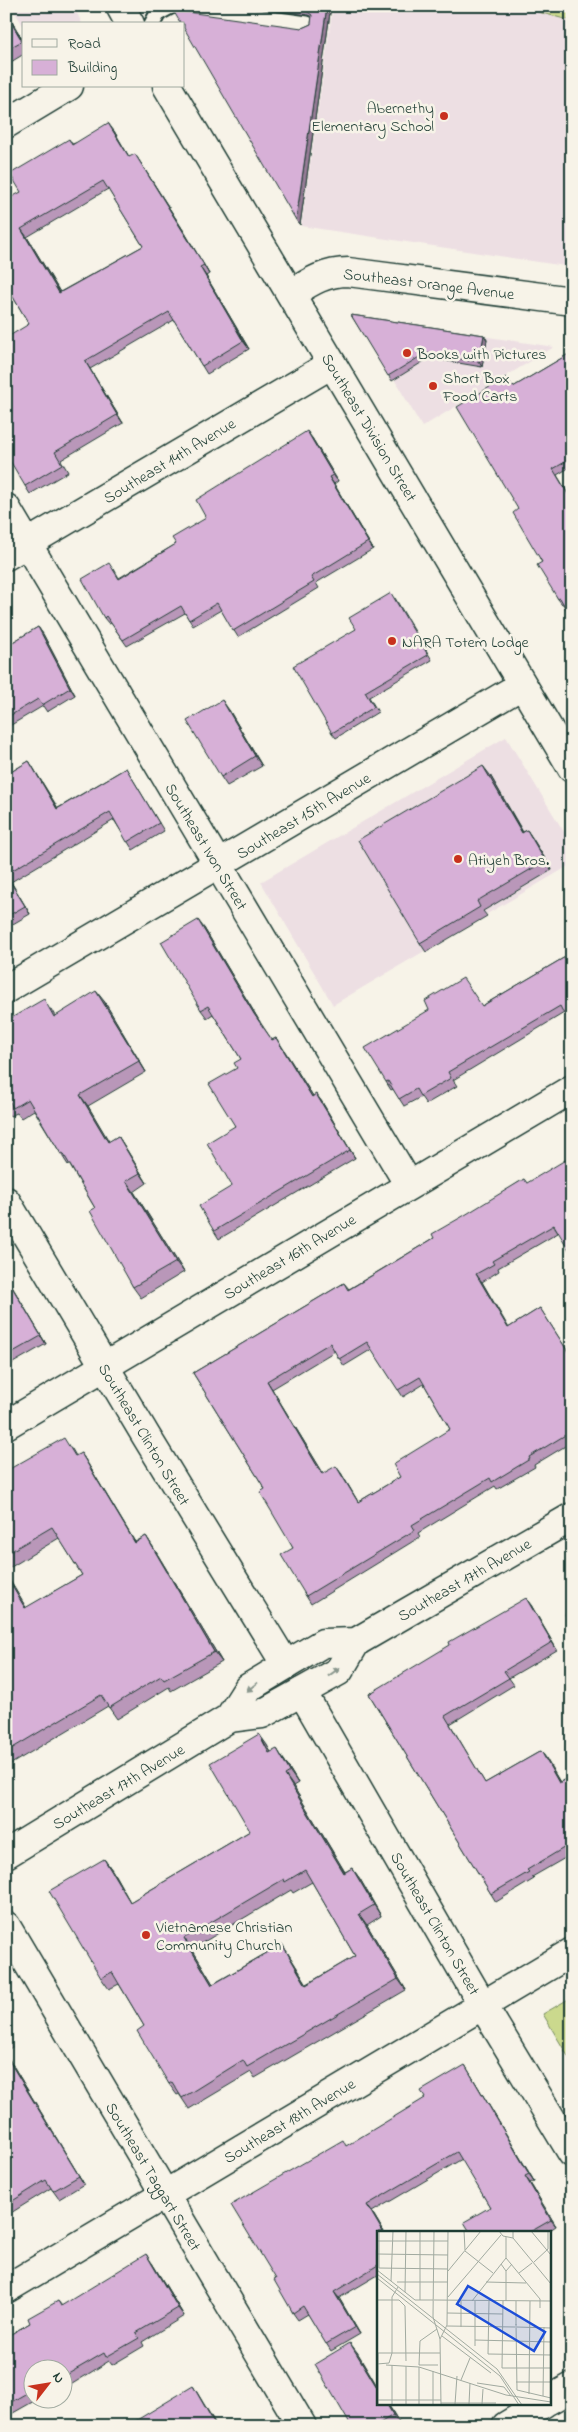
<svg xmlns="http://www.w3.org/2000/svg" width="578" height="2432" font-family="'Indie Flower',sans-serif">
<style>
.built{fill:#eddfe3}
.green{fill:#cbd98d;stroke:#758b60}
.lines{fill:none;stroke-linecap:round;stroke-linejoin:round}
.service-casing{stroke:#1f3d34;stroke-width:19}
.minor-casing{stroke:#1f3d34;stroke-width:31}
.secondary-casing{stroke:#1f3d34;stroke-width:31}
.service{stroke:#f7f3e8;stroke-width:15}
.minor{stroke:#f7f3e8;stroke-width:28}
.secondary{stroke:#f7f3e8;stroke-width:28}
.wall{fill:#b997b9;stroke:#1f3d34;fill-rule:evenodd}
.shaded-wall{fill:#967b96;stroke:#1f3d34}
.building{fill:#d7b0d7;stroke:#1f3d34;fill-rule:evenodd}
.oneway{fill:#8b988e}
.poi-dot{fill:#c8321e;stroke:#f7f3e8;stroke-width:2}
.labels{text-anchor:middle;stroke-width:5;stroke-linejoin:round;paint-order:stroke}
.poi-label{font-size:16px;fill:#1f3d34;stroke:#f7f3e8;text-anchor:start}
.street-label{font-size:16px;fill:#1f3d34;stroke:#f7f3e8}
.inset-road{fill:none;stroke:#a1aaa0;stroke-width:1}
.view{fill:#1d4ed8;fill-opacity:0.15;stroke:#1d4ed8;stroke-width:2.5}
.inset-edge{fill:none;stroke:#1f3d34;stroke-width:2.5}
</style>
<rect width="100%" height="100%" fill="#f7f3e8"/>
<filter id="ink" filterUnits="userSpaceOnUse"><feTurbulence type="fractalNoise" baseFrequency=".02" numOctaves="2"/><feDisplacementMap in="SourceGraphic" scale="10" xChannelSelector="R" yChannelSelector="G"/><feConvolveMatrix kernelMatrix="1 2 1 2 8 2 1 2 1" color-interpolation-filters="sRGB"/></filter>
<g filter="url(#ink)">
<!-- built -->
<g class="built">
<polygon points="11,6 73,6 82,23 24,24 24,27"/>
<polygon points="333,6 572,6 572,267 301,226"/>
<polygon points="358,317 554,347 422,427"/>
<polygon points="506,737 572,845 572,864 333,1005 261,882"/>
</g>
<!-- green -->
<g class="green">
<polygon points="525,6 572,6 572,21 531,10"/>
<polygon points="572,1997 572,2063 543,2014"/>
</g>
<g class="lines">
<!-- service casing -->
<g class="service-casing">
<g id="service">
<polyline points="179,6 307,24"/>
<polyline points="152,24 158,13 171,6"/>
</g>
</g>
<!-- minor casing -->
<g class="minor-casing">
<g id="minor">
<polyline points="6,124 69,86"/>
<path d="M291,294C310,282 325,272 348,272L572,301"/>
<polyline points="6,508 409,1185"/>
<polyline points="6,556 332,364"/>
<polyline points="6,989 522,685"/>
<polyline points="6,1201 146,1436 286,1665"/>
<polyline points="6,1425 572,1089"/>
<polyline points="302,1692 482,2004 572,2153"/>
<polyline points="229,1718 248,1688 286,1665 323,1643 356,1642 572,1517"/>
<polyline points="6,1854 229,1718 262,1714 339,1671 356,1642"/>
<polyline points="6,1926 302,2426"/>
<polyline points="6,2289 572,1952"/>
<polyline points="549,2400 572,2387"/>
<polyline points="506,2426 544,2403"/>
</g>
</g>
<!-- secondary casing -->
<g class="secondary-casing">
<g id="secondary">
<polyline points="120,6 130,24"/>
<polyline points="167,86 572,768"/>
</g>
</g>
<!-- service -->
<use href="#service" class="service"/>
<!-- minor -->
<use href="#minor" class="minor"/>
<!-- secondary -->
<use href="#secondary" class="secondary"/>
</g>
<!-- wall -->
<g class="wall">
<polygon points="248,6 331,6 300,225 296,220 302,28 311,24 312,17 308,15"/>
<polygon points="6,12 24,42 24,54 6,65"/>
<path d="M114,131L129,157L140,162L185,233L209,274L206,276L249,349L207,374L174,320L90,369L123,423L61,460L68,472L30,494L25,486L29,324L6,285L21,192L69,139L72,144ZM108,189L143,246L60,292L27,237Z"/>
<polygon points="351,315 484,335 487,340 482,367 429,358 392,381"/>
<polygon points="572,352 572,466 557,475 572,500 572,618 563,604 562,604 558,599 518,509 513,387"/>
<polygon points="312,438 338,481 334,484 373,549 316,583 319,588 238,637 221,610 193,626 185,613 127,646 111,623 109,624 104,618 114,569 119,578 176,544 206,518"/>
<polygon points="395,598 432,660 369,697 378,712 336,738 332,733 356,629"/>
<polygon points="38,627 43,634 75,695 47,712 43,706 6,728 6,646"/>
<polygon points="229,710 262,766 227,786 221,777"/>
<polygon points="29,761 58,808 126,768 164,831 133,850 114,820 11,882 30,914 6,928 6,775"/>
<polygon points="490,775 523,832 527,830 552,870 483,911 487,916 426,952 420,943"/>
<polygon points="204,928 260,1022 272,1040 276,1038 313,1096 316,1094 322,1102 355,1158 219,1239 214,1231 232,1186 237,1068 241,1059 213,1014 207,1018 201,1010"/>
<polygon points="572,953 572,1020 570,1021 564,1013 453,1080 457,1086 426,1104 421,1097 404,1106 393,1089 391,1090 386,1082 482,1006"/>
<polygon points="104,1001 146,1072 88,1106 109,1142 118,1136 125,1147 147,1183 134,1192 184,1272 141,1298 133,1287 95,1208 69,1164 68,1165 61,1154 34,1110 21,1118 17,1113 10,1116 6,1111 6,1021 51,1009 55,1016"/>
<path d="M524,1179L558,1233L498,1268L499,1271L482,1282L508,1328L540,1308L572,1358V1442L534,1465L535,1467L497,1489L495,1486L418,1533L420,1537L311,1604L306,1596L293,1548L265,1489L193,1373L344,1283L349,1289L434,1238ZM372,1349L403,1397L424,1384L450,1429L400,1477L358,1502L341,1473H323L272,1389L335,1351L344,1366Z"/>
<polygon points="6,1277 46,1344 6,1367"/>
<polygon points="72,1449 76,1456 81,1453 88,1464 135,1542 146,1536 153,1547 222,1662 171,1691 169,1687 117,1719 108,1706 6,1767 6,1574 26,1608 82,1575 59,1538 6,1570 6,1471"/>
<polygon points="531,1605 557,1650 509,1678 514,1685 450,1724 485,1783 541,1751 560,1782 572,1775 572,1854 532,1877 534,1879 496,1902 369,1694"/>
<path d="M259,1734L271,1752L284,1760L298,1783L293,1786L345,1872L352,1868L360,1879L381,1916L367,1925L406,1990L255,2078L251,2072L189,2109L179,2094L177,2095L169,2084L144,2026L119,1984L109,1989L101,1978L104,1859L112,1870L130,1902L250,1831ZM312,1882L355,1956L307,1984L289,1955L282,1944L213,1984L192,1949L291,1890L293,1893Z"/>
<polygon points="6,2037 12,2047 6,2051"/>
<polygon points="6,2054 84,2184 59,2199 51,2188 6,2216"/>
<polygon points="469,2072 534,2181 530,2183 556,2226 547,2232 470,2232 490,2207 462,2159 372,2212 384,2232 378,2232 378,2275 339,2298 360,2334 331,2351 308,2314 298,2320 293,2313 276,2279 347,2146"/>
<polygon points="152,2263 184,2316 142,2342 144,2346 112,2365 109,2361 69,2386 66,2381 62,2383 62,2370 32,2370 32,2400 36,2400 6,2417 6,2337 30,2323 58,2301 62,2306"/>
<polygon points="357,2352 400,2424 398,2426 351,2426"/>
</g>
<!-- shaded-wall -->
<g class="shaded-wall">
<polygon points="327,6 331,6 300,225 296,220"/>
<polygon points="6,12 24,42 24,43 6,14"/>
<polygon points="108,123 114,131 134,165 129,157"/>
<polygon points="135,154 185,233 209,274 204,265"/>
<polygon points="21,229 27,237 65,301 59,293"/>
<polygon points="200,267 206,276 249,349 243,341"/>
<polygon points="484,335 487,340 482,367 479,362"/>
<polygon points="85,361 90,369 123,423 117,415"/>
<polygon points="307,431 312,438 338,481 333,475"/>
<polygon points="329,477 334,484 373,549 368,542"/>
<polygon points="38,627 43,634 75,695 70,688"/>
<polygon points="222,700 229,710 262,766 255,756"/>
<polygon points="29,761 34,769 62,816 57,809"/>
<polygon points="483,766 490,775 528,842 522,833"/>
<polygon points="527,830 533,839 552,870 545,861"/>
<polygon points="6,875 11,882 30,914 25,906"/>
<polygon points="198,920 204,928 260,1022 254,1014"/>
<polygon points="96,991 104,1001 146,1072 139,1061"/>
<polygon points="276,1038 281,1045 318,1104 312,1097"/>
<polygon points="316,1094 322,1102 355,1158 350,1150"/>
<polygon points="80,1095 88,1106 116,1153 108,1142"/>
<polygon points="118,1136 125,1147 147,1183 140,1173"/>
<polygon points="126,1181 134,1192 184,1272 176,1262"/>
<polygon points="476,1274 482,1282 513,1335 508,1328"/>
<polygon points="6,1277 10,1283 46,1344 41,1336"/>
<polygon points="267,1381 272,1389 328,1481 322,1474"/>
<polygon points="81,1453 88,1464 142,1554 135,1543"/>
<polygon points="336,1466 341,1473 363,1510 358,1502"/>
<polygon points="146,1536 153,1547 222,1662 214,1652"/>
<polygon points="6,1574 33,1619 25,1608 6,1576"/>
<polygon points="526,1598 531,1605 557,1650 552,1642"/>
<polygon points="259,1734 267,1745 277,1764 269,1753"/>
<polygon points="277,1749 284,1760 298,1783 290,1772"/>
<polygon points="541,1751 546,1758 564,1790 559,1783"/>
<polygon points="285,1775 293,1786 352,1884 344,1873"/>
<polygon points="104,1859 112,1870 137,1914 130,1902"/>
<polygon points="352,1868 360,1879 381,1916 374,1905"/>
<polygon points="359,1914 367,1925 406,1990 398,1979"/>
<polygon points="184,1938 192,1949 220,1996 212,1985"/>
<polygon points="282,1944 289,1955 314,1996 306,1985"/>
<polygon points="6,2054 84,2184 79,2176 6,2056"/>
<polygon points="465,2065 469,2072 534,2181 529,2174"/>
<polygon points="525,2176 530,2183 556,2226 551,2220"/>
<polygon points="367,2205 372,2212 384,2232 383,2232"/>
<polygon points="146,2254 152,2263 184,2316 178,2308"/>
<polygon points="334,2292 339,2298 360,2334 355,2327"/>
<polygon points="350,2343 357,2352 378,2388 378,2389"/>
<polygon points="193,2386 198,2394 217,2426 216,2426"/>
<polygon points="386,2403 387,2403 400,2424 393,2415"/>
</g>
<!-- building -->
<g class="building">
<polygon points="280,6 327,6 296,220 184,28 184,24 181,24 173,10 302,28 311,24 312,15 305,10"/>
<polygon points="6,14 22,41 6,50"/>
<path d="M108,123L129,157L135,154L179,225L204,265L200,267L243,341L202,366L169,312L85,361L117,415L55,452L62,464L25,486L6,454V338L29,324L6,285V200L21,192L10,174L69,139L72,145ZM103,181L143,246L59,293L21,229Z"/>
<polygon points="351,315 484,335 479,362 426,353 388,376"/>
<polygon points="572,352 572,458 553,469 572,501 572,618 560,598 558,599 537,565 542,562 513,513 518,509 457,407 506,377 513,387"/>
<polygon points="307,431 333,475 329,477 368,542 311,577 314,582 233,631 217,603 189,620 181,606 123,640 106,616 104,618 82,579 109,563 119,579 176,544 172,538 206,518 196,500"/>
<polygon points="391,593 428,655 365,692 374,707 332,733 293,666 356,629 349,618"/>
<polygon points="38,627 70,688 42,705 38,699 6,718 6,646"/>
<polygon points="222,700 255,756 221,777 187,721"/>
<polygon points="29,761 57,809 126,768 159,823 127,842 110,812 6,874 6,775"/>
<polygon points="483,766 522,833 527,830 545,861 477,901 480,907 420,943 358,840"/>
<polygon points="6,875 25,906 6,917"/>
<polygon points="198,920 254,1014 272,1040 276,1038 312,1097 316,1094 350,1150 214,1231 199,1206 232,1186 207,1143 235,1126 209,1084 237,1068 234,1063 241,1059 208,1006 201,1010 161,942"/>
<polygon points="572,953 572,1009 564,1014 560,1006 448,1072 451,1078 420,1096 416,1089 399,1099 388,1081 386,1082 365,1048 429,1010 425,1001 463,978 482,1006"/>
<polygon points="96,991 139,1061 80,1095 108,1142 118,1136 140,1173 126,1181 176,1262 133,1287 90,1211 95,1208 63,1153 61,1154 28,1099 13,1108 10,1102 6,1104 6,1021 44,999 54,1017"/>
<path d="M572,1156V1255L554,1225L492,1261L494,1264L476,1274L508,1328L540,1308L572,1358V1431L529,1457L530,1459L492,1482L490,1478L412,1525L415,1530L306,1596L281,1555L293,1548L260,1492L265,1489L193,1373L344,1283L348,1290L434,1238L432,1234L465,1215L524,1179L527,1183ZM367,1342L398,1390L420,1377L450,1429L393,1464L400,1477L358,1502L336,1466L322,1474L267,1381L330,1343L339,1359Z"/>
<polygon points="6,1277 41,1336 6,1356"/>
<polygon points="64,1438 75,1456 81,1453 135,1543 146,1536 214,1652 164,1680 161,1676 109,1708 101,1695 6,1752 6,1576 25,1608 82,1575 52,1527 6,1554 6,1471"/>
<polygon points="526,1598 552,1642 504,1671 509,1678 445,1716 485,1783 541,1751 559,1783 572,1775 572,1843 527,1870 529,1872 491,1894 369,1694 450,1645 449,1642"/>
<polygon points="572,1610 572,1626 565,1614"/>
<path d="M259,1734L269,1753L277,1749L290,1772L285,1775L344,1873L352,1868L374,1905L359,1914L398,1979L247,2067L243,2060L182,2098L172,2082L169,2084L137,2031L144,2026L112,1972L101,1978L49,1891L104,1859L130,1902L250,1831L210,1763ZM305,1870L355,1956L306,1985L282,1944L212,1985L184,1938L284,1879L285,1882Z"/>
<polygon points="6,2056 79,2176 53,2191 46,2180 6,2205"/>
<polygon points="465,2065 529,2174 525,2176 551,2220 530,2232 470,2232 464,2222 490,2207 457,2152 367,2205 383,2232 378,2232 378,2265 334,2292 355,2327 326,2344 303,2306 293,2313 274,2280 276,2279 231,2205 343,2140 346,2146 425,2098 421,2091"/>
<polygon points="146,2254 178,2308 136,2333 139,2338 106,2357 104,2353 63,2377 62,2370 32,2370 32,2390 6,2405 6,2337 30,2323 28,2318 58,2301 61,2306"/>
<polygon points="350,2343 378,2389 378,2403 386,2403 393,2415 375,2426 351,2426 315,2364"/>
<polygon points="193,2386 216,2426 127,2426"/>
</g>
<!-- one-way arrows -->
<defs><path id="oneway-solid" d="M-6-.8H1V-3.2L6.5 0L1 3.2V.8H-6Z" transform="scale(1.25)"/></defs>
<g class="oneway">
<use href="#oneway-solid" transform="translate(334 1672) rotate(-36)"/>
<use href="#oneway-solid" transform="translate(252 1687) rotate(142)"/>
</g>
</g>
<!-- markers -->
<g class="poi-dot">
<circle cx="444" cy="116" r="5"/>
<circle cx="407" cy="353" r="5"/>
<circle cx="433" cy="386" r="5"/>
<circle cx="392" cy="641" r="5"/>
<circle cx="458" cy="859" r="5"/>
<circle cx="146" cy="1935" r="5"/>
</g>
<g class="labels">
<!-- poi labels -->
<g class="poi-label">
<text x="434" y="113" text-anchor="end">Abernethy<tspan x="434" dy="18">Elementary School</tspan></text>
<text x="417" y="359">Books with Pictures</text>
<text x="443" y="383">Short Box<tspan x="443" dy="18">Food Carts</tspan></text>
<text x="402" y="647">NARA Totem Lodge</text>
<text x="468" y="865">Atiyeh Bros.</text>
<text x="156" y="1932">Vietnamese Christian<tspan x="156" dy="18">Community Church</tspan></text>
</g>
<!-- street labels -->
<g class="street-label">
<text transform="translate(429 283) rotate(7)" y="6">Southeast Orange Avenue</text>
<text transform="translate(370 427) rotate(59)" y="6">Southeast Division Street</text>
<text transform="translate(169 460) rotate(-31)" y="6">Southeast 14th Avenue</text>
<text transform="translate(303 815) rotate(-31)" y="6">Southeast 15th Avenue</text>
<text transform="translate(207 846) rotate(59)" y="6">Southeast Ivon Street</text>
<text transform="translate(289 1256) rotate(-31)" y="6">Southeast 16th Avenue</text>
<text transform="translate(145 1434) rotate(59)" y="6">Southeast Clinton Street</text>
<text transform="translate(464 1579) rotate(-30)" y="6">Southeast 17th Avenue</text>
<text transform="translate(118 1786) rotate(-31)" y="6">Southeast 17th Avenue</text>
<text transform="translate(436 1923) rotate(60)" y="6">Southeast Clinton Street</text>
<text transform="translate(289 2120) rotate(-31)" y="6">Southeast 18th Avenue</text>
<text transform="translate(154 2176) rotate(59)" y="6">Southeast Taggart Street</text>
</g>
</g>
<!-- overview -->
<g transform="translate(377 2231)">
<rect width="174" height="174" fill="#f7f3e8"/>
<path class="inset-road" d="M57,0L56,86L63,108L64,174M87,0L88,19M122,0L126,5L136,7M136,0V7L174,53M154,0L174,24M129,6V27M0,10H71M88,20L116,42M0,23L71,24M129,27L163,68V77M157,31L171,18V0M124,33L129,40L135,33M2,37L71,38M2,37V0M0,39L38,69H56M71,40L104,0M142,42L155,32M0,43L120,138L145,174M0,47L123,145L142,174M14,50L16,0M20,51H71M109,51L149,52M21,56L15,66V122H63M28,61L29,0M71,66L124,4M0,69H22L28,75L29,130M43,69V0M57,69L174,70M95,70L129,27M112,70L111,123L174,124M126,70L125,137H174M129,70V40M70,82L126,83M139,93L140,159L174,167M139,94V70M70,95L138,96M84,96V70M140,96L174,97M60,98L43,110L42,134H61M65,105L114,142M63,108L70,94L71,0M98,109L174,111M98,115V70M0,122H15L12,132L0,133M9,134L42,136L129,164L174,171M84,149L93,127M139,151H174M100,152L127,156L134,165M152,163L153,70M166,165L167,96M0,169H64M64,172H119M78,173L80,145M92,173L93,152M105,173L106,158M1,174V122M15,174V134M29,174V135M42,174V136M56,174V140"/>
<path class="view" d="M91,55L168,101L157,120L80,73Z"/>
<rect width="174" height="174" class="inset-edge"/>
</g>
<!-- margin -->
<rect width="578" height="2432" fill="none" stroke="#f7f3e8" stroke-width="25"/>
<rect x="12" y="12" width="553" height="2407" fill="none" stroke="#1f3d34" stroke-width="2" filter="url(#ink)"/>
<!-- legend -->
<rect x="22" y="22" width="162" height="65" fill="#f7f3e8" stroke="#a1aaa0"/>
<rect x="32" y="39" width="25" height="8" fill="#f7f3e8" stroke="#a1aaa0"/>
<text x="68" y="48" font-size="15" fill="#1f3d34">Road</text>
<rect x="32" y="60" width="25" height="15" fill="#d7b0d7" stroke="#a1aaa0"/>
<text x="68" y="72" font-size="15" fill="#1f3d34">Building</text>
<!-- north arrow -->
<g transform="translate(48 2384) rotate(59)"><circle r="24" fill="#f7f3e8" stroke="#a1aaa0"/>
<path d="M0-4L9 19L0 12L-9 19Z" fill="#c8321e"/>
<text y="-8" font-size="14" font-weight="bold" text-anchor="middle" fill="#1f3d34">N</text>
</g>
</svg>
